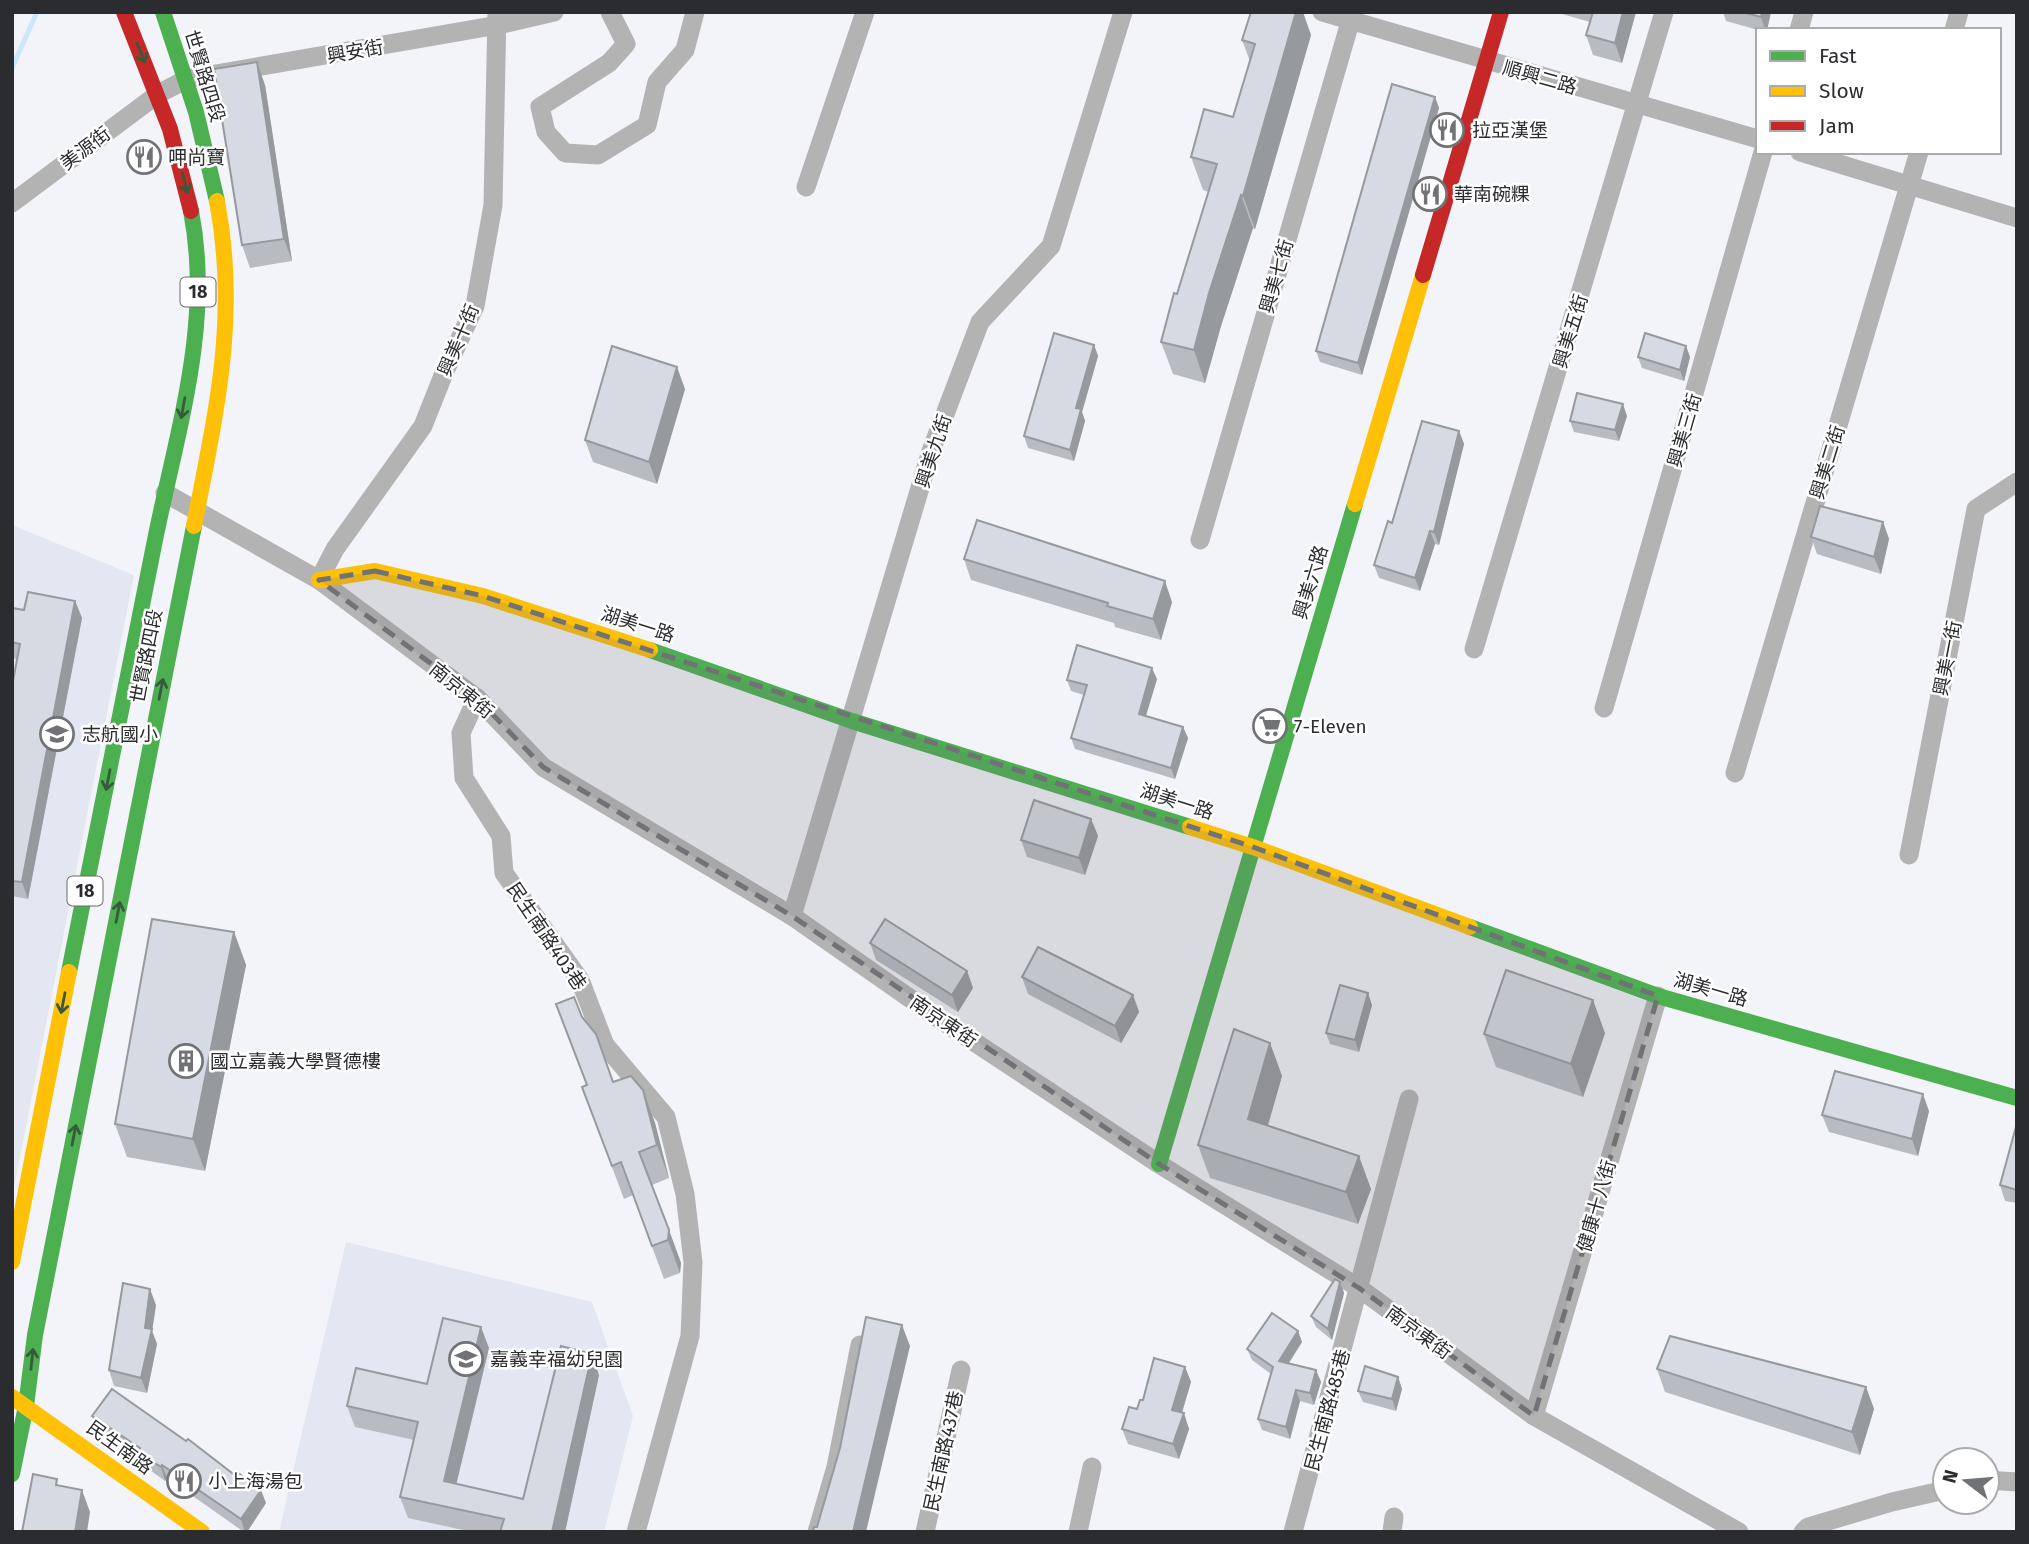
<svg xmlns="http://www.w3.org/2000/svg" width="2029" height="1544" font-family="'Fira Sans','Noto Sans TC',sans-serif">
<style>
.built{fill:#e2e7f2}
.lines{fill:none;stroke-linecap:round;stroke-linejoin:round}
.stream{stroke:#cce6fb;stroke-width:5}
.street{stroke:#b4b3b4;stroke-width:19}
.fast{stroke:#4caf50;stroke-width:16}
.slow{stroke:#ffc107;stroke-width:16}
.jam{stroke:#c62828;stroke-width:16}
.wall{fill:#b8bbc2}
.shaded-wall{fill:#96999e}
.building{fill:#d6dae2;stroke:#96999e;stroke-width:2}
.oneway{stroke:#375a3b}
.marked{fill:#717276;fill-opacity:0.2;stroke:#717276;stroke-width:5;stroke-dasharray:14 9;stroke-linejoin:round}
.labels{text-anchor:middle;stroke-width:5;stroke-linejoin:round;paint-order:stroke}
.shield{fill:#fff;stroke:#6b6b6e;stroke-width:2}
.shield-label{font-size:18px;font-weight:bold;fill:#2b2c30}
.street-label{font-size:19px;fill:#2b2c30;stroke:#fff}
.poi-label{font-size:19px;fill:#2b2c30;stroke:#fff;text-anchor:start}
</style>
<rect width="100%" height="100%" fill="#f2f4f9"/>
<!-- built -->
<g class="built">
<polygon points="12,525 134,575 12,1198"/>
<polygon points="346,1242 592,1302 633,1416 604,1532 279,1532"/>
</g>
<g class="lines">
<!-- stream -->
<polyline class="stream" points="12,68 37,12"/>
<!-- street -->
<g class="street">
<polyline points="610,12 626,44 609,63 540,107 546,132 565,153 598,155 647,125 657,82 685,50 695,12"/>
<polyline points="1322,12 1758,139"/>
<polyline points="1799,30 1804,12"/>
<polyline points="1954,30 1959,12"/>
<polyline points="1800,152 2017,218"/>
<polyline points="806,187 865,12"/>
<polyline points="12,203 158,94 187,79 498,25 554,12"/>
<polyline points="165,493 319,580 477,698 543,767 792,916 941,1020 1159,1164 1359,1288 1534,1416 1739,1532"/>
<polyline points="1200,540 1353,12"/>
<polyline points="319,580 335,549 423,426 444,373 475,306 493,205 497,12"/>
<polyline points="1474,649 1664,12"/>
<polyline points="477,698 461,733 464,778 501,836 504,873 580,980 605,1045 666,1117 685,1194 693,1262 690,1336 636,1532"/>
<polyline points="1604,708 1763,152"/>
<polyline points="1735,773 1919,152"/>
<polyline points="1909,855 1976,509 2017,482"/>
<polyline points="792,916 931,451 980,322 1051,246 1123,12"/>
<polyline points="1534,1416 1658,996"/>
<polyline points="1987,1480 2017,1482"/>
<polyline points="817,1532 836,1467 860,1345"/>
<polyline points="925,1532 961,1370"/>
<polyline points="1078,1532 1092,1467"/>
<polyline points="1293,1532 1409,1099"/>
<polyline points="1392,1532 1394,1517"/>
<polyline points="1803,1532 1808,1527 1892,1502 1945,1490"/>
</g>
<!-- fast -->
<g class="fast">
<polyline points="163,12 196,112 217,201"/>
<polyline points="650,650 852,721 1190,827"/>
<polyline points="1470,927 1658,996 2017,1098"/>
<path d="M69,972C98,828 127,684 155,540C177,431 213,323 191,211"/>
<polyline points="1159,1164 1355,504"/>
<polyline points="12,1474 26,1406 35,1335 194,526"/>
</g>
<!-- slow -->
<g class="slow">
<polyline points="1355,504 1423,275"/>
<path d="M194,526C216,411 239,318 217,201"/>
<polyline points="319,580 375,571 483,596 650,650"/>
<polyline points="1190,827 1253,847 1470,927"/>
<polyline points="12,1262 69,972"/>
<polyline points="12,1397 202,1532"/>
</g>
<!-- jam -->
<g class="jam">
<polyline points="124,12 170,129 191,211"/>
<polyline points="1423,275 1501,12"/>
</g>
</g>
<!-- wall -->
<g class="wall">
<polygon points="1555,12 1636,12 1622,63 1593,55 1586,35 1590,22"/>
<polygon points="1723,12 1771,12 1767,30 1758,30 1726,21"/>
<polygon points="1311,35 1255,229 1253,228 1221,326 1205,383 1173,374 1161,342 1209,192 1203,190 1191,157 1233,117 1250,61 1242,40"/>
<polygon points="265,85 292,261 250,268 242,245"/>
<polygon points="1435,97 1439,108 1362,375 1320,362 1316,351"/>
<polygon points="1094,345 1098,356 1082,412 1085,421 1074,461 1028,448 1024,436"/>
<polygon points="1686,346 1690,357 1684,381 1642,368 1638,357"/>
<polygon points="685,389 657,484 593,462 585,440"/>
<polygon points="1627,416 1619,441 1574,432 1570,421"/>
<polygon points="1459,431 1464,444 1439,545 1435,544 1420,591 1379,578 1374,565 1392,523"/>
<polygon points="1883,522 1889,539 1881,574 1817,554 1811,537"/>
<polygon points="964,559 1172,602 1161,640 1115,627 1114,623 971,580"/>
<polygon points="75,601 82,618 28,899 12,896 12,686 17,659 12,658 12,608 24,610"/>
<polygon points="1157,679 1146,716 1183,727 1188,738 1175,779 1075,749 1071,738 1084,695 1071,691 1067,680"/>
<polygon points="1091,819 1098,836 1085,875 1027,857 1021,840"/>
<polygon points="234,932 246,965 205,1171 127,1157 115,1124"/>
<polygon points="870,943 967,971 973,988 958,1012 876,960"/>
<polygon points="1022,977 1133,995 1139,1012 1121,1043 1028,994"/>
<polygon points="1372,1005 1359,1052 1330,1044 1326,1033"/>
<polygon points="582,1017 613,1082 643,1090 655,1123 669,1178 652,1185 681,1263 680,1273 664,1279 633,1195 624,1199 582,1087 587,1085"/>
<polygon points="1605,1033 1583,1097 1496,1067 1484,1034"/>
<polygon points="1270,1043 1282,1076 1268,1126 1371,1189 1358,1224 1210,1178 1198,1145"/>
<polygon points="1929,1111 1918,1156 1829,1132 1822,1115"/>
<polygon points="2017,1123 2017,1203 2005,1201 2000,1185"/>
<polygon points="1340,1282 1344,1293 1332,1340 1316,1327 1311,1316"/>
<polygon points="156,1305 152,1331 157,1344 147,1393 114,1386 109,1370"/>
<polygon points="1298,1331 1302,1342 1289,1363 1316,1370 1321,1382 1314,1405 1300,1401 1290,1439 1262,1430 1258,1419 1271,1374 1252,1360 1247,1349"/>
<polygon points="489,1348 456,1484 523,1499 599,1375 565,1532 472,1532 408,1518 400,1497 414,1440 355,1427 347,1406 427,1384"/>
<polygon points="1185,1367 1191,1382 1182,1413 1189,1429 1179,1459 1128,1444 1122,1429 1143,1400"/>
<polygon points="1657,1369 1866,1387 1874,1409 1860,1455 1665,1392"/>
<polygon points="1398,1377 1402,1389 1396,1411 1363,1402 1358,1391"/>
<polygon points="92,1416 266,1503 247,1532 244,1532 167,1478 165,1481 143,1465 140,1458 97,1430"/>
</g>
<!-- shaded-wall -->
<g class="shaded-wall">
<polygon points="1296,12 1303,12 1311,35 1255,229 1243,196"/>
<polygon points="1623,12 1636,12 1622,63 1615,43"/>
<polygon points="1762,12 1771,12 1767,30 1765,30 1761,17"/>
<polygon points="257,62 265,85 292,261 284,239"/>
<polygon points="1435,97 1439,108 1362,375 1358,363"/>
<polygon points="1241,195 1253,228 1221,326 1205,383 1194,350 1209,293"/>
<polygon points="1094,345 1098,356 1082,412 1085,421 1074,461 1070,450 1076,408"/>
<polygon points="1686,346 1690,357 1684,381 1680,370"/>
<polygon points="677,367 685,389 657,484 649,462"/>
<polygon points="1623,404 1627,416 1619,441 1615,430"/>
<polygon points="1459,431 1464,444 1439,545 1434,532"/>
<polygon points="1883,522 1889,539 1881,574 1874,557"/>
<polygon points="1430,531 1435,544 1420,591 1415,578"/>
<polygon points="1165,581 1172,602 1161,640 1153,619"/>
<polygon points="75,601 82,618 28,899 22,882"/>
<polygon points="1152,668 1157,679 1143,725 1139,714"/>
<polygon points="1183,727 1188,738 1175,779 1171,768"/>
<polygon points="1091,819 1098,836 1085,875 1079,858"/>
<polygon points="234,932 246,965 205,1171 193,1139"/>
<polygon points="967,971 973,988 958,1012 952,995"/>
<polygon points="1368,993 1372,1005 1359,1052 1355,1040"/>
<polygon points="1133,995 1139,1012 1121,1043 1115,1026"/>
<polygon points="1593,1000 1605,1033 1583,1097 1571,1064"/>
<polygon points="1270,1043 1282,1076 1260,1152 1248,1119"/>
<polygon points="643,1090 655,1123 669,1178 657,1145"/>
<polygon points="1923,1094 1929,1111 1918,1156 1912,1139"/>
<polygon points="1359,1156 1371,1189 1358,1224 1346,1192"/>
<polygon points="669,1230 681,1263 680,1273 668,1240"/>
<polygon points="1340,1282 1344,1293 1332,1340 1328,1329"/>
<polygon points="150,1289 156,1305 152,1331 157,1344 147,1393 141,1378 145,1328"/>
<polygon points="902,1325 910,1346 866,1532 853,1532"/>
<polygon points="481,1327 489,1348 452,1502 444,1481"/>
<polygon points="1298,1331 1302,1342 1283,1372 1279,1361"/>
<polygon points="592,1354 599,1375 565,1532 552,1532"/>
<polygon points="1185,1367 1191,1382 1178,1425 1172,1410"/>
<polygon points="1316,1370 1321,1382 1314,1405 1310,1393"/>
<polygon points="1398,1377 1402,1389 1396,1411 1392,1399"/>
<polygon points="1866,1387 1874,1409 1860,1455 1852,1432"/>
<polygon points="1296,1390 1300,1401 1290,1439 1286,1427"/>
<polygon points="1184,1413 1189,1429 1179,1459 1173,1444"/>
<polygon points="162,1465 167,1478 165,1481 161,1467"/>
<polygon points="82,1490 90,1512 87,1532 75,1532"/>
<polygon points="261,1490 266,1503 247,1532 245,1532 241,1519"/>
</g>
<!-- building -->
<g class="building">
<polygon points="1251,12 1296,12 1243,196 1241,195 1209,293 1194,350 1161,342 1174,293 1177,294 1217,164 1191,157 1204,109 1233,117 1255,44 1242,40"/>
<polygon points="1593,12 1623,12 1615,43 1586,35"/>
<polygon points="1742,12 1762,12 1761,17"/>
<polygon points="257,62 284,239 242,245 214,69"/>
<polygon points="1392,84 1435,97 1358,363 1316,351"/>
<polygon points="1054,333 1094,345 1076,408 1081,409 1070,450 1024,436"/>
<polygon points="1645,333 1686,346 1680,370 1638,357"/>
<polygon points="612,346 677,367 649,462 585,440"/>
<polygon points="1577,393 1623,404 1615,430 1570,421"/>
<polygon points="1422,421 1459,431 1434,532 1430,531 1415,578 1374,565 1388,521 1392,523"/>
<polygon points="1820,506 1883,522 1874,557 1811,537"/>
<polygon points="977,520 1165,581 1153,619 1107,606 1108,603 964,559"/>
<polygon points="28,592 75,601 22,882 12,881 12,686 20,644 12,642 12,608 24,610"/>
<polygon points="1077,645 1152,668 1139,714 1183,727 1171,768 1071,738 1087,685 1067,680"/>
<polygon points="1034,800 1091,819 1079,858 1021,840"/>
<polygon points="152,919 234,932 193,1139 115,1124"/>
<polygon points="885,919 967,971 952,995 870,943"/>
<polygon points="1038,947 1133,995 1115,1026 1022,977"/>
<polygon points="1506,970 1593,1000 1571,1064 1484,1034"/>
<polygon points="1340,985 1368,993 1355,1040 1326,1033"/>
<polygon points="574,997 582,1017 596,1034 613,1082 631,1076 643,1090 657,1145 639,1152 669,1230 668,1240 652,1246 621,1162 612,1166 582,1087 587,1085 556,1004"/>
<polygon points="1234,1029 1270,1043 1248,1119 1359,1156 1346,1192 1198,1145"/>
<polygon points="1835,1071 1923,1094 1912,1139 1822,1115"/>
<polygon points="2017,1123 2017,1190 2000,1185"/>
<polygon points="1335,1279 1340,1282 1328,1329 1311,1316"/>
<polygon points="123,1283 150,1289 145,1328 152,1329 141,1378 109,1370"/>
<polygon points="1272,1313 1298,1331 1279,1361 1316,1370 1310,1393 1296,1390 1286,1427 1258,1419 1273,1367 1247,1349"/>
<polygon points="866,1317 902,1325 853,1532 813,1532 814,1527 817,1527 840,1448"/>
<polygon points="443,1318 481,1327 444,1481 523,1499 561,1346 592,1354 552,1532 500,1532 504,1519 400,1497 418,1422 347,1406 356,1368 427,1384"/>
<polygon points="1670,1336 1866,1387 1852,1432 1657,1369"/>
<polygon points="1154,1358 1185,1367 1172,1410 1184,1413 1173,1444 1122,1429 1129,1407 1137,1409 1140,1400 1143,1400"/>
<polygon points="1365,1366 1398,1377 1392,1399 1358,1391"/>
<polygon points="112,1389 186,1441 188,1439 236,1476 238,1473 261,1490 241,1519 162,1465 161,1467 138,1452 140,1448 92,1416"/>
<polygon points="33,1474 57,1479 56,1485 82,1490 75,1532 22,1532"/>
</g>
<!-- one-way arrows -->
<defs><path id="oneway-shaft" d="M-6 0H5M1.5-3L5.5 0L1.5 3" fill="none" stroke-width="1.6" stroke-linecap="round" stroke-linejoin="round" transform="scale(1.75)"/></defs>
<g class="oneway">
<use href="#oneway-shaft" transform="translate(141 53) rotate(68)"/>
<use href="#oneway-shaft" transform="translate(185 183) rotate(76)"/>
<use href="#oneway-shaft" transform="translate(183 408) rotate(100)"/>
<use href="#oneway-shaft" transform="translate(161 689) rotate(-79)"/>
<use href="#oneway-shaft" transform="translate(108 780) rotate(101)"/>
<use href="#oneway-shaft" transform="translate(118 912) rotate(-79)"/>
<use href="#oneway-shaft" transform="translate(63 1003) rotate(101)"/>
<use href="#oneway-shaft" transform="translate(74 1135) rotate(-79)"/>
<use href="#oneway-shaft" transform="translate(32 1359) rotate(-84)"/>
</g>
<!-- marked area -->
<path class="marked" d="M375,571L483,596L1253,847L1658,996L1534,1416L1359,1288L1159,1164L792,916L543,767L477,698L319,580Z"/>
<!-- icons -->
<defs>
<g id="restaurant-ring" transform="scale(1.75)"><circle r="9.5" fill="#fff" stroke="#717276" stroke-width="1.5"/><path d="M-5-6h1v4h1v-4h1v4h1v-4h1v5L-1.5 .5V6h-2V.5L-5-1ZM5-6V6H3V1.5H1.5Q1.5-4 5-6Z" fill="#717276"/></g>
<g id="supermarket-ring" transform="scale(1.75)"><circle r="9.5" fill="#fff" stroke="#717276" stroke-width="1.5"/><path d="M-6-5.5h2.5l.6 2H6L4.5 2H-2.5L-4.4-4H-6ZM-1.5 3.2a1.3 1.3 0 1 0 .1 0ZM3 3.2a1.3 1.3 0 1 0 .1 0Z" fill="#717276"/></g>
<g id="school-ring" transform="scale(1.75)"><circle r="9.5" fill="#fff" stroke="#717276" stroke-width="1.5"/><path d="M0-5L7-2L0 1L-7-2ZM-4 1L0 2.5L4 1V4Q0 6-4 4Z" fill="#717276"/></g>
<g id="building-ring" transform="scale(1.75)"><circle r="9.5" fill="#fff" stroke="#717276" stroke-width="1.5"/><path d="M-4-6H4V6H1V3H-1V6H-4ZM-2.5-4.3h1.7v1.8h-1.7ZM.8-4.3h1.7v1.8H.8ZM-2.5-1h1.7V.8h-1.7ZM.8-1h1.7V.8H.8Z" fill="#717276"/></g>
</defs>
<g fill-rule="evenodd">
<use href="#restaurant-ring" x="1447" y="130"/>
<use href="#restaurant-ring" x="144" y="157"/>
<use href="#restaurant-ring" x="1430" y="194"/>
<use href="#supermarket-ring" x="1270" y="726"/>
<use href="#school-ring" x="57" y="734"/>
<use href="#building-ring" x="186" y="1061"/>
<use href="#school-ring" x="466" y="1359"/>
<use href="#restaurant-ring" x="184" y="1481"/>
</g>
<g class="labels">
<!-- shield labels -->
<g class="shield">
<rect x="180.5" y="277.5" width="35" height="29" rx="5"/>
<rect x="67.5" y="876.5" width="35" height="29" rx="5"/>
</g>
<g class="shield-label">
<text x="198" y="298">18</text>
<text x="85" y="897">18</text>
</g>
<!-- street labels -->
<g class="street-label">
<text transform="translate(355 51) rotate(-10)" y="7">興安街</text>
<text transform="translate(205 76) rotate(73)" y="7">世賢路四段</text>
<text transform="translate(1540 77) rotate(16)" y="7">順興二路</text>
<text transform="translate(85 148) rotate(-37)" y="7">美源街</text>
<text transform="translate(1276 276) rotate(-74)" y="7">興美七街</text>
<text transform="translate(1570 331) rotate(-73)" y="7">興美五街</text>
<text transform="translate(458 340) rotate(-67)" y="7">興美十街</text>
<text transform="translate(1684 430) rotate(-74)" y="7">興美三街</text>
<text transform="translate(933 451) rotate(-72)" y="7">興美九街</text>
<text transform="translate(1827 462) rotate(-73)" y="7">興美二街</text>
<text transform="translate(1310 582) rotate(-73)" y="7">興美六路</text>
<text transform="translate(638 624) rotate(18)" y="7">湖美一路</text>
<text transform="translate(146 656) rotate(-79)" y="7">世賢路四段</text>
<text transform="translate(1947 658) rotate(-79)" y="7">興美一街</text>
<text transform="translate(462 690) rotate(39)" y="7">南京東街</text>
<text transform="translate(1177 801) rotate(18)" y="7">湖美一路</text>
<text transform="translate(547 936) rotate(56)" y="7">民生南路403巷</text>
<text transform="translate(1711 989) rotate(16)" y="7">湖美一路</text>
<text transform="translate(944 1021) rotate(34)" y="7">南京東街</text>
<text transform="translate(1596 1206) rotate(-74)" y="7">健康十八街</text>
<text transform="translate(1419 1332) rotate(36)" y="7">南京東街</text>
<text transform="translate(1327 1410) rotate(-75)" y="7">民生南路485巷</text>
<text transform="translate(120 1447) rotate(36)" y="7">民生南路</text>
<text transform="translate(943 1451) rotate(-78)" y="7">民生南路437巷</text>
</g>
<!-- poi labels -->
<g class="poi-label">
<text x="1472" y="137">拉亞漢堡</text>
<text x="168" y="164">呷尚寶</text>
<text x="1454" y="201">華南碗粿</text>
<text x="1294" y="733">7-Eleven</text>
<text x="82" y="741">志航國小</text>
<text x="210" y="1068">國立嘉義大學賢德樓</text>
<text x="490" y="1366">嘉義幸福幼兒園</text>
<text x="208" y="1488">小上海湯包</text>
</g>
</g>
<!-- border -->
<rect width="2029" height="1544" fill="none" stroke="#2b2c30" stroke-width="28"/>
<!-- legend -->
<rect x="1756" y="28" width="245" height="126" fill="#ffffff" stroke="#aaabac" stroke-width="2"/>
<rect x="1770" y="51" width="35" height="10" fill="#4caf50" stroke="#aaabac" stroke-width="2"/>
<text x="1819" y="63" font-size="21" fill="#2b2c30">Fast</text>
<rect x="1770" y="86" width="35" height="10" fill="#ffc107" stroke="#aaabac" stroke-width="2"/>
<text x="1819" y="98" font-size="21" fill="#2b2c30">Slow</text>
<rect x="1770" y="121" width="35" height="10" fill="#c62828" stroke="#aaabac" stroke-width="2"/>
<text x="1819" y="133" font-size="21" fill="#2b2c30">Jam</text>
<!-- north arrow -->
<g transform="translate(1966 1481) rotate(286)"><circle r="33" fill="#ffffff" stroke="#aaabac" stroke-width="2"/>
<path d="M0-5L12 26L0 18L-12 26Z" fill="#717276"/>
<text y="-10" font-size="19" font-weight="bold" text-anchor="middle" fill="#2b2c30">N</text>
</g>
</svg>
